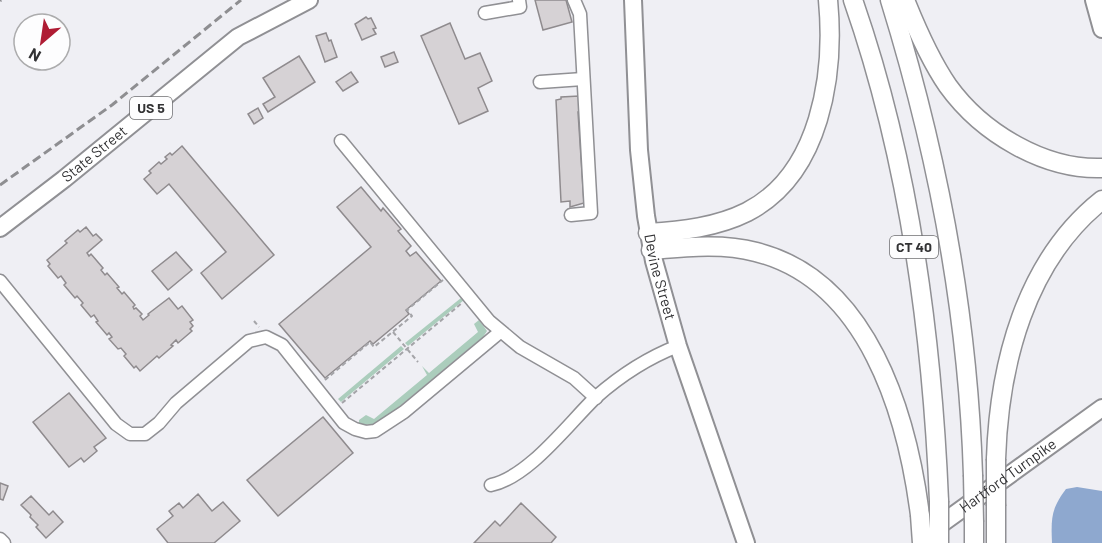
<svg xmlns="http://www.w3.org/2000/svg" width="1102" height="543" font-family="Barlow,sans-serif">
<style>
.green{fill:#abcdbc}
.water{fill:#8ea8cf}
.building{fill:#d6d2d5;stroke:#8f8b8e;stroke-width:1.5}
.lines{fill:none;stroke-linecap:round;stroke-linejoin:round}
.minor-casing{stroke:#909094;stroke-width:15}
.major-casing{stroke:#909094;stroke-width:20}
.highway-casing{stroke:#909094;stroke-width:21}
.path{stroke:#a4a4a8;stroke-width:2;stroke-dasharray:4.5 3;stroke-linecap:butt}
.minor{stroke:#fff;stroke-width:12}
.major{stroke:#fff;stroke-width:16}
.highway{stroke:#fff;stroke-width:18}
.rail{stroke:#8e8e91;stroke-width:3;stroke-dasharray:9 4.5;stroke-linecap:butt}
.highway-bridge-casing{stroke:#909094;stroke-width:21;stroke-linecap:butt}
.highway-bridge{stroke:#fff;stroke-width:18}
.labels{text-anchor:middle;stroke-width:6;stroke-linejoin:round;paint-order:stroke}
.shield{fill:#fdfdfe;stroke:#6f6f71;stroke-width:1.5}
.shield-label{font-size:14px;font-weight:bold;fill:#323234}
.street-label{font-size:15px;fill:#323234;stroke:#fdfdfe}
</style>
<rect width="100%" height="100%" fill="#efeff4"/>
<!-- green -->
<g class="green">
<polygon points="461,298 464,300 408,346 405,343"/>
<polygon points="479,320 487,331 483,337 394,411 371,425 359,424 359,420 366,415 374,419 427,375 422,366 429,373 478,332 474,324"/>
<polygon points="401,346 404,349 341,402 338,399"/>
</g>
<!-- water -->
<path class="water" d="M1077,487L1102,491V543H1052C1051,518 1051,509 1066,489Z"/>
<!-- building -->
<g class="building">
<polygon points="535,0 566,0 572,22 543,30"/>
<polygon points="366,17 368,19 371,18 376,28 373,29 376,34 362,40 355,24"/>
<polygon points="450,23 465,59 480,53 492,81 478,88 488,111 459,124 421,36"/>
<polygon points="326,33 329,41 331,40 337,57 325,62 316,36"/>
<polygon points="394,52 398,62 385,67 381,57"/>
<polygon points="299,56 315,82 268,112 263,104 275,97 263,78"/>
<polygon points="351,72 358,82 343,91 336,82"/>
<polygon points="579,96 580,112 578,112 584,203 570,207 570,201 561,202 556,100 561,99 561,97"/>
<polygon points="258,108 263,118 254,124 248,114"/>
<polygon points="182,146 274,255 222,299 201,273 226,252 169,184 157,194 144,179 151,173 149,171 159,162 161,164 167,159 165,157 170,153 172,155"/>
<polygon points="361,187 381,211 383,208 401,229 398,231 411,246 406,251 410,256 416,252 441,281 406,310 409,314 373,344 370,341 325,378 279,324 371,247 337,207"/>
<polygon points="86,227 93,236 96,234 102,240 87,253 89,256 91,254 103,268 101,270 105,275 107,273 119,287 117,288 122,294 124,292 135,305 133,307 134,309 136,308 142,314 140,316 143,320 149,315 148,314 169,298 178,309 182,306 193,320 190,322 193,326 190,329 192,331 178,343 176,340 171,345 173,346 159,358 157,356 140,371 136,366 134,368 124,356 126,354 121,348 118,349 109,339 112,337 109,333 107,335 96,322 98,321 94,315 91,317 81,305 83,303 77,296 75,298 64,285 66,283 61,276 58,278 48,266 50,264 47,260 67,243 65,241 78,230 80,232"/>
<polygon points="176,252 192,270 168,290 152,271"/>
<polygon points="69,393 106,438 94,447 97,451 84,462 81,458 69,467 33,422"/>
<polygon points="323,417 353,453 278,516 247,480"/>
<polygon points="0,483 8,486 3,500 0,499"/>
<polygon points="198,494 212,511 223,502 240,521 214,543 168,543 157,529 173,516 169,511 179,503 183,508"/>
<polygon points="31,496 49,515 53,511 63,522 46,538 36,527 38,525 30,517 31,515 21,505"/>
<polygon points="521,503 556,537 551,543 474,543 495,521 500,526"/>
</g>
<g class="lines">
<!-- minor casing -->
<g class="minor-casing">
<g id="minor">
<polyline points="485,13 520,7 519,0"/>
<polyline points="540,82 583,79"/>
<polyline points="341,141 489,321 520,347 574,378 596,398"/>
<polyline points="571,215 591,213 580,14 574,0"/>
<polyline points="0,281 116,424 130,434 145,434 159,423 176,403 249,341 266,337 282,345 344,423 355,429 366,432 375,431 404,412 500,332"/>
<path d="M491,485C529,477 568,424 596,397C621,375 647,358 678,346"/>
<polyline points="0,539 4,543"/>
</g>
</g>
<!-- major casing -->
<g class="major-casing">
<g id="major">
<path id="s1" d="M633,0L639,150L646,216L654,261L678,346L746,543"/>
<polyline points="1094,0 1102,29"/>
<path id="s2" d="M0,228L64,179L238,37L309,0"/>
<path id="s3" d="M930,532L1102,408"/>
</g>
</g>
<!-- highway casing -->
<g class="highway-casing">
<g id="highway">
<path d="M853,0C909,160 932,332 939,501"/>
<path d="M890,0C938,155 968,313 973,475"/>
<path d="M905,0C917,30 930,60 948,86C982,133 1044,170 1102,168"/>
<path d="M648,233C682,231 717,227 747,212C821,174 835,74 828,0"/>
<path d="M651,250C686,247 723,243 756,252C868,280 907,414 920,515"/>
<path d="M996,459C999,365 1025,261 1102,200"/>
<polyline points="974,543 974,522"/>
<polyline points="996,543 996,506"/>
</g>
</g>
<!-- path -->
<g class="path">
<polyline points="254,321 259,327"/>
<polyline points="393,332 418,362"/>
<polyline points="325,380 370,342 374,347 412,316 407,310 443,280"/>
<polyline points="342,403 462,303"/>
</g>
<!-- minor -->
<use href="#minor" class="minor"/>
<!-- major -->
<use href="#major" class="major"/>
<!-- highway -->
<use href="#highway" class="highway"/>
<!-- rail -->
<g class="rail">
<polyline points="0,1 1,0"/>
<polyline points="0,185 112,105 241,0"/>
</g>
<!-- highway-bridge casing -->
<g class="highway-bridge-casing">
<g id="highway-bridge">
<polyline points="973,475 974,522"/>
<polyline points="939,501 939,543"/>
<polyline points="996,506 996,459"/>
<polyline points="920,515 922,543"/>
</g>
</g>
<!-- highway-bridge -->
<use href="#highway-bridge" class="highway-bridge"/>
</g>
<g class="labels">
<!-- shield labels -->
<g class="shield">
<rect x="130" y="97" width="42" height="22" rx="4.5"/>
<rect x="890" y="236" width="48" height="22" rx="4.5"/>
</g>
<g class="shield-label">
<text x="151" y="113">US 5</text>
<text x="914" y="252">CT 40</text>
</g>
<!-- street labels -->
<g class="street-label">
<text dy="5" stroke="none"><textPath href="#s2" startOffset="120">State Street</textPath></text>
<text dy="5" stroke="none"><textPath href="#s1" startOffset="279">Devine Street</textPath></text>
<text dy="5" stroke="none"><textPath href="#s3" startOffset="96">Hartford Turnpike</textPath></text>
</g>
</g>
<!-- north arrow -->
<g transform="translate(42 42) rotate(209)"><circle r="28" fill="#fdfdfe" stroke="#acacad" stroke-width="1.5"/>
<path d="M0-4.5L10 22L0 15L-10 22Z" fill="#af1c34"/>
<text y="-9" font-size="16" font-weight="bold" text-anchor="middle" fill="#323234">N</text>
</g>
</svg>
